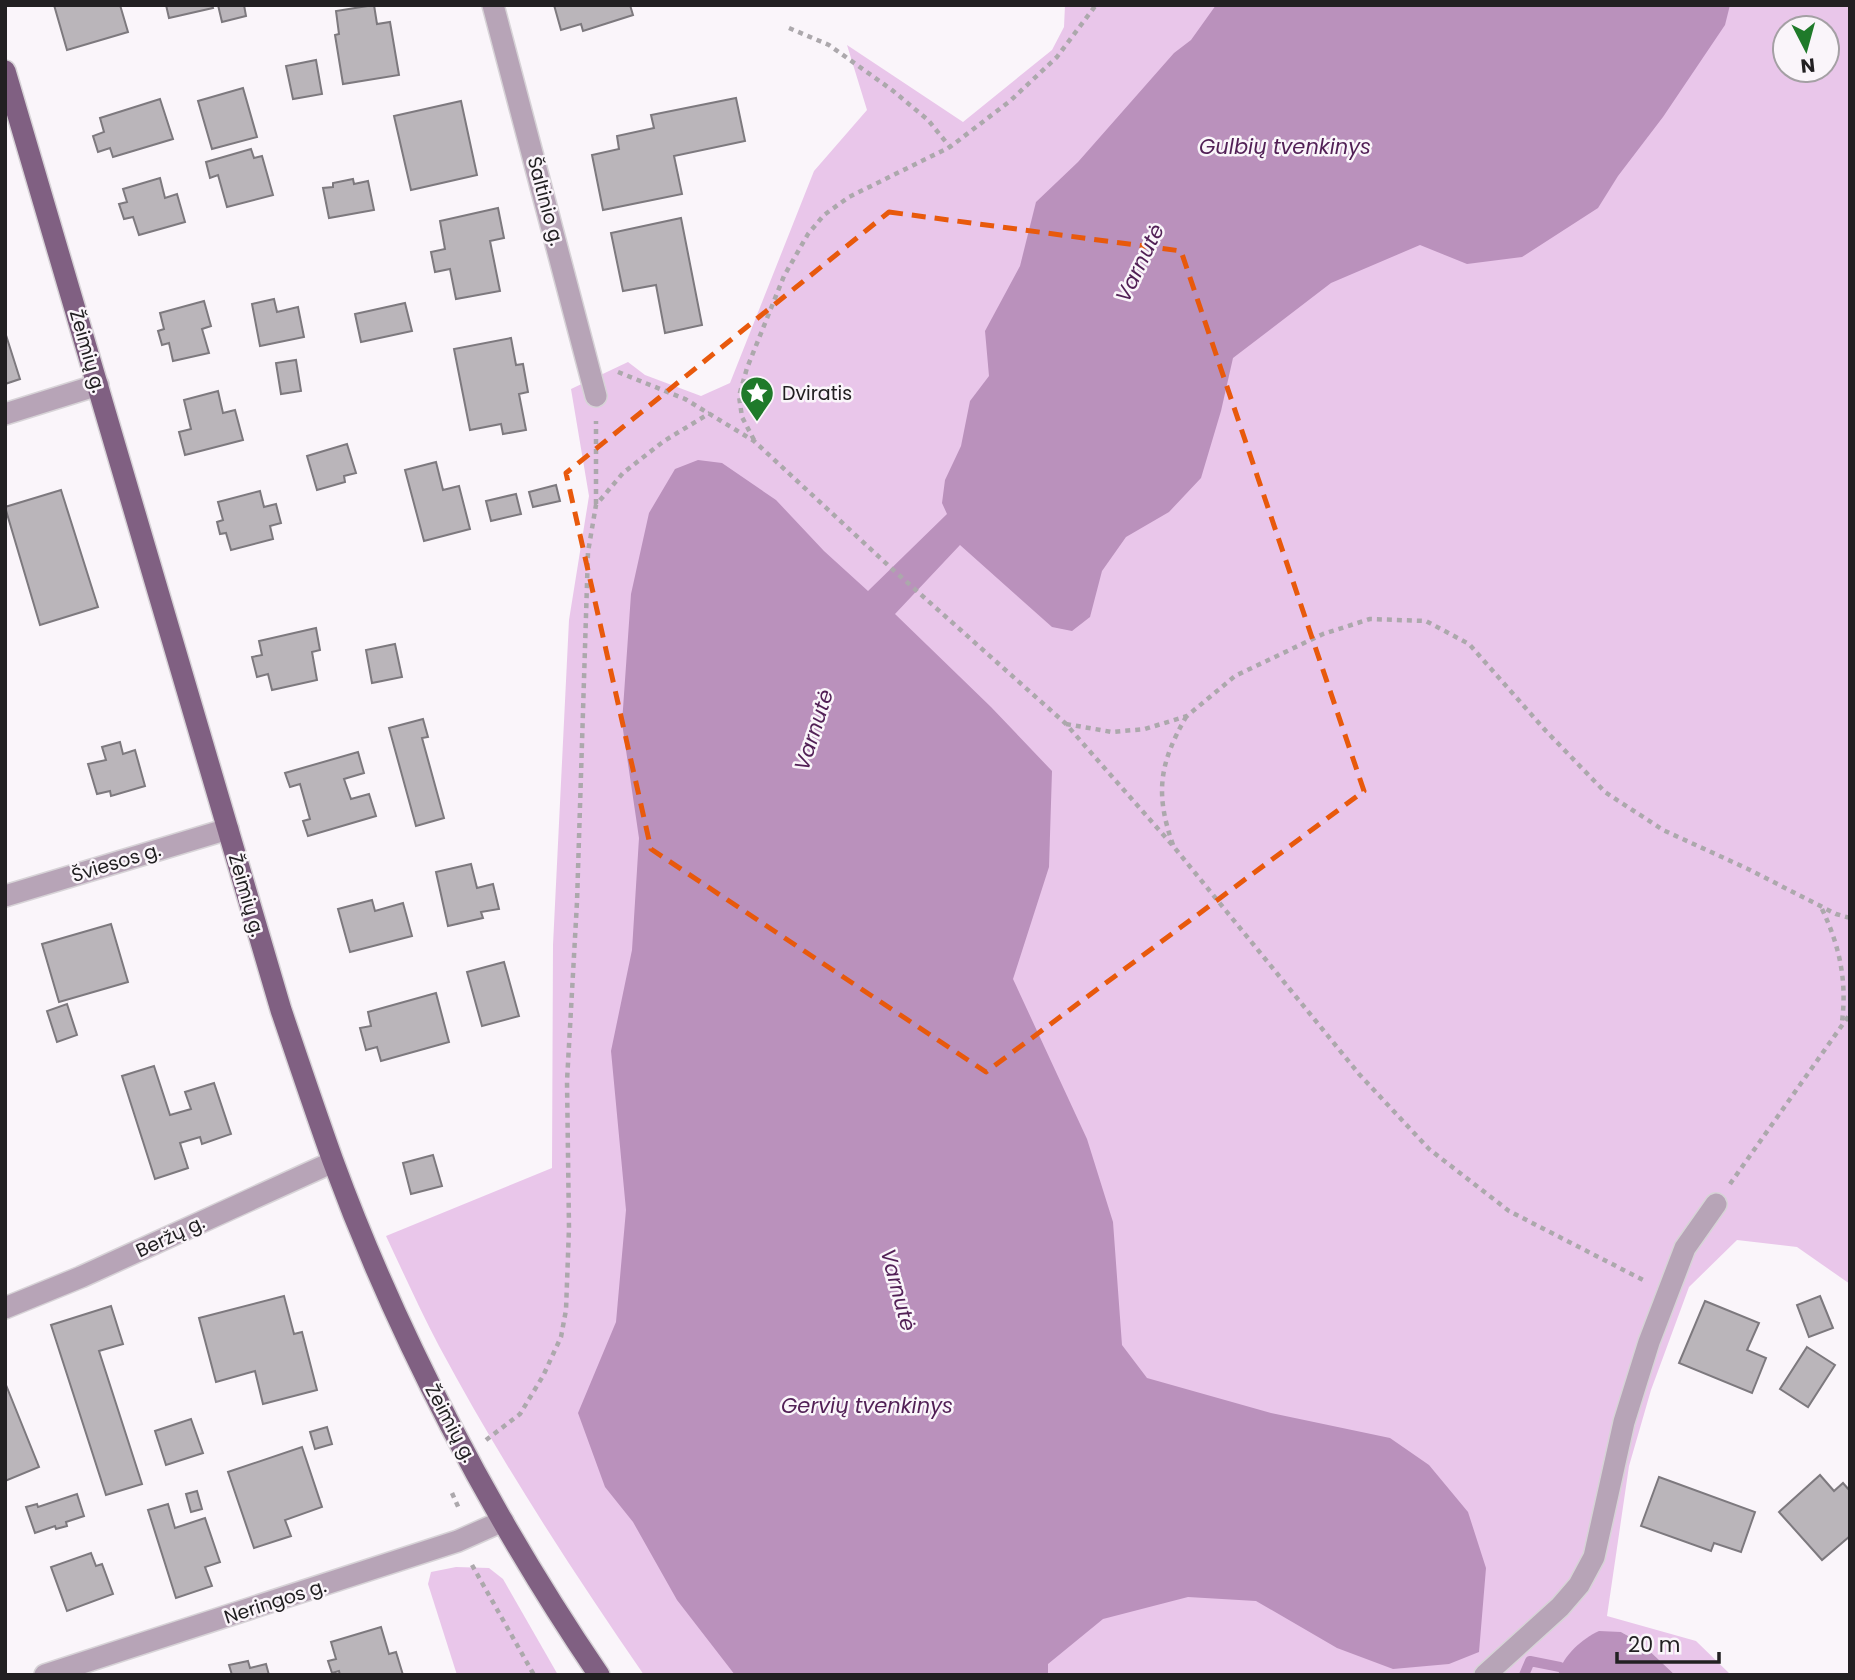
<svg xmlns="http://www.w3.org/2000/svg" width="1855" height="1680" font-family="Poppins,sans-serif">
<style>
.green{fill:#e9c6ea;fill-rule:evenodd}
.water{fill:#ba91bc}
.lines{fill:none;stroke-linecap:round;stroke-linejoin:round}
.stream{stroke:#ba91bc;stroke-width:10}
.building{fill:#bab5ba;stroke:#7d797e;stroke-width:2}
.minor-casing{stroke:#d7d3d7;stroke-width:24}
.primary-casing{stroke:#d7d3d7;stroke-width:24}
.path{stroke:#aca8ac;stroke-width:4.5;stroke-dasharray:5 5;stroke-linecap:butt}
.minor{stroke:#b7a4b7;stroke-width:21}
.primary{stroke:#806082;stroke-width:21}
.marked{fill:none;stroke:#e8590c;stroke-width:5;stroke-dasharray:14 9;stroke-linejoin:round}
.labels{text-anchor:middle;stroke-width:5;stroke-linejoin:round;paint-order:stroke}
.street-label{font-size:19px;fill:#222022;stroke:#faf5fa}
.poi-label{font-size:19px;fill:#222022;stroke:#faf5fa;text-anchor:start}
.water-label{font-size:21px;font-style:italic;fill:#511f55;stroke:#faf5fa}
</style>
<rect width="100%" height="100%" fill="#faf5fa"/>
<!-- green -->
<g class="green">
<path d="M1065,5H1850V1284L1797,1247L1737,1240L1689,1287L1651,1390L1629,1466L1607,1616L1696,1641L1731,1675H1675L1641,1643L1621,1632L1560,1667L1558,1675H644C571,1569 500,1460 439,1346C420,1310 403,1272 386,1236L552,1168L553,945L569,620L589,496L571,389L628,362L645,375L701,396L730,383L814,171L867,110L847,45L963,122L1052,50L1064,27ZM1785,28H1827V70H1785Z"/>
<polygon points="456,1567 489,1568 503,1579 558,1675 457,1675 428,1584 431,1572"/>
</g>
<!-- water -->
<g class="water">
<polygon points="1216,5 1730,5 1725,25 1663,117 1618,176 1598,208 1522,257 1467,264 1420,245 1331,283 1233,358 1221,411 1201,478 1169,512 1126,537 1102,571 1090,617 1072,631 1052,627 960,545 895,614 991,707 1052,771 1049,867 1013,979 1087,1139 1113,1222 1122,1345 1147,1378 1271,1413 1390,1438 1429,1465 1468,1512 1486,1568 1479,1652 1449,1664 1393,1669 1337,1648 1256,1601 1188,1597 1103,1619 1048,1664 1048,1675 735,1675 677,1600 633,1522 605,1487 578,1413 616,1322 626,1210 611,1051 632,950 639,838 622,723 631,594 649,513 675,469 698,460 722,463 776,500 824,551 868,591 947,514 942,503 945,480 961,446 970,401 989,376 985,331 1020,266 1036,202 1078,162 1174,53 1191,40"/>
<path d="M1599,1631L1621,1632L1641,1643L1675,1675H1558C1563,1655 1582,1639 1599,1631Z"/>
</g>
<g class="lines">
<!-- stream -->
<polyline class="stream" points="1524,1675 1530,1661 1560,1667"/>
</g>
<!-- building -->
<g class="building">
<polygon points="54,5 120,5 128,32 67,50"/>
<polygon points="166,5 212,5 213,8 169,18"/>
<polygon points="218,5 244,5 246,16 222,22"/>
<polygon points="374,5 377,24 390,22 399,75 343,84 335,35 339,34 336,11"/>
<polygon points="554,5 630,5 633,15 583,31 581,24 561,30"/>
<polygon points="316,60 322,94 293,99 286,66"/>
<polygon points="243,88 257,137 212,149 198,101"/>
<polygon points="736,98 745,141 674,156 682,194 603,210 592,155 619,149 617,136 654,128 651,115"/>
<polygon points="160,99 173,139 113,157 110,148 98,152 93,136 104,132 100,118"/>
<polygon points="461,101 477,175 411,190 394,116"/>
<polygon points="251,149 254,158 262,156 273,195 227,207 218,175 210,178 206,162"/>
<polygon points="160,178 165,198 177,194 185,222 139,235 133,217 124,219 119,204 127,202 123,189"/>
<polygon points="353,179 354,184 368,181 374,210 329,218 323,188 333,187 333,183"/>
<polygon points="498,208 504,238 490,241 500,291 456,299 450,269 435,272 431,252 445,249 440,221"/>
<polygon points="681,218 702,325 665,333 656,285 623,291 611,233"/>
<polygon points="274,299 277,312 298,307 304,337 260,346 252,304"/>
<polygon points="204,301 211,326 202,329 209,353 173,361 169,343 162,345 158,331 164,329 160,313"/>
<polygon points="405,303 412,331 361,342 355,314"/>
<polygon points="5,332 20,379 5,384"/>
<polygon points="511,338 516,365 523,364 528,392 519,394 526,430 503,434 501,424 470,430 454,349"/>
<polygon points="296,360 301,391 281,394 276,363"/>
<polygon points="218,391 223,413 235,410 243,440 185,455 179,432 191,429 184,400"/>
<polygon points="347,444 356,473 344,476 345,482 317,490 307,456"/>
<polygon points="436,462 443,490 459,486 470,529 424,541 405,470"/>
<polygon points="556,485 560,501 533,507 529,492"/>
<polygon points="61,490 98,607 40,625 5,507"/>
<polygon points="260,491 264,507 276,504 281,523 270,526 273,539 231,550 226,533 220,534 217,522 223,520 218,502"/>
<polygon points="516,494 521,514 491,521 486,501"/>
<polygon points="316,628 320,650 312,652 317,680 272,690 268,674 257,677 252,657 262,655 259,641"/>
<polygon points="395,644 402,677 372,683 366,650"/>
<polygon points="423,719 428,737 422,738 444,818 416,826 389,728"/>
<polygon points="120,742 123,754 135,750 145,786 111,796 110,791 97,794 88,764 106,760 102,747"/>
<polygon points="358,752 364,773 344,779 351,799 369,794 376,816 308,836 303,821 310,819 300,784 290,787 285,773"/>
<polygon points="471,864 477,888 493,884 499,909 481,912 483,918 448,926 436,872"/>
<polygon points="372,900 375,911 403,903 412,936 350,952 338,909"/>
<polygon points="111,924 128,982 59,1002 42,944"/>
<polygon points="504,962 519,1016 482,1026 467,972"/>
<polygon points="436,993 449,1042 381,1061 377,1047 366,1050 360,1028 371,1026 368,1012"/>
<polygon points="67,1004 77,1035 57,1042 47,1011"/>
<polygon points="154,1066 170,1115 191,1109 185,1092 214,1083 231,1134 202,1144 200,1137 180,1143 188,1168 155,1179 122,1076"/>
<polygon points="433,1155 442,1186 411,1194 403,1163"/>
<polygon points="284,1296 294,1334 302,1332 317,1390 263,1404 255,1371 216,1382 199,1318"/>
<polygon points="1820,1296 1833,1328 1809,1337 1797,1305"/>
<polygon points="1705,1301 1759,1323 1747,1350 1766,1358 1752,1393 1679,1363"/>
<polygon points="111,1306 123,1344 99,1351 142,1484 106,1495 51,1325"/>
<polygon points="1807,1347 1835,1365 1808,1407 1780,1389"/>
<polygon points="6,1385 39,1467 5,1481 5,1386"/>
<polygon points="191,1419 203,1453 166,1465 155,1431"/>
<polygon points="327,1427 332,1444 315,1449 310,1432"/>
<polygon points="302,1447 322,1507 285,1520 291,1536 254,1548 228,1472"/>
<polygon points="1820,1475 1834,1491 1843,1483 1850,1491 1850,1536 1822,1560 1779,1512"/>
<polygon points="1659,1477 1755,1512 1741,1552 1714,1543 1711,1551 1641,1526"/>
<polygon points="197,1491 202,1509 191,1512 186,1494"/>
<polygon points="77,1494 84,1516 66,1522 67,1526 56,1529 55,1526 35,1533 26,1507 37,1504 38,1507"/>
<polygon points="168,1504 175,1528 205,1518 220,1562 205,1567 212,1586 176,1598 148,1510"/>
<polygon points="91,1553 96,1566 102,1564 113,1594 67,1611 51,1567"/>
<polygon points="381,1627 389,1654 396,1652 403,1675 340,1675 339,1671 332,1673 328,1661 336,1659 331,1642"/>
<polygon points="248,1661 250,1668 266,1664 269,1675 232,1675 229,1665"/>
</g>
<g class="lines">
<!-- minor casing -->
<g class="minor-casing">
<g id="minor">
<polyline points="493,5 596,396"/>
<polyline points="5,414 98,385"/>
<polyline points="5,896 228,829"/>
<polyline points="5,1308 81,1277 333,1162"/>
<polyline points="45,1675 458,1541 503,1521"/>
<polyline points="1485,1675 1560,1607 1579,1585 1594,1557 1624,1422 1649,1342 1685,1248 1716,1204"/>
</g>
</g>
<!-- primary casing -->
<g class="primary-casing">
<path id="primary" d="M5,71L281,1010C298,1060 315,1111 333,1161C398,1338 493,1519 599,1675"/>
</g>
<!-- path -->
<g class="path">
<polyline points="789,28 829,45 892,90 928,120 950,147"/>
<polyline points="618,372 685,399 754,441 890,567 1065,723 1174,847 1359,1074 1429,1149 1509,1211 1645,1281"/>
<polyline points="754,440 742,417 739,396 747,368 784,276 808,234 824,215 849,197 950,147 1010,101 1057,57 1096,5"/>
<polyline points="596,504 596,421"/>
<polyline points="1066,724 1112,732 1145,729 1187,716 1235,676 1323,634 1370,619 1426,621 1469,644 1546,731 1605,792 1663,830 1748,869 1836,914 1850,918"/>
<path d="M1173,845C1155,794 1159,764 1186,717"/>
<path d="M1822,909C1840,947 1847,981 1842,1022"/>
<polyline points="1730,1184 1850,1014"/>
<polyline points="486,1440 520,1414 543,1376 561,1337 566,1310 569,1228 567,1081 577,902 588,552 596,505 623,473 664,441 710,413"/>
<polyline points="452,1493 460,1511"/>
<polyline points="472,1565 534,1675"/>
</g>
<!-- minor -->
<use href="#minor" class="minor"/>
<!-- primary -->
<use href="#primary" class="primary"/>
</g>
<!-- marked area -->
<path class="marked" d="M889,212L1181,251L1364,791L986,1072L651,849L566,473Z"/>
<!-- icons -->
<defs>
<g id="sight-pin" transform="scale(1.75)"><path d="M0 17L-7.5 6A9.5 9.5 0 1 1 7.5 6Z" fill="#1f7a2a" stroke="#faf5fa"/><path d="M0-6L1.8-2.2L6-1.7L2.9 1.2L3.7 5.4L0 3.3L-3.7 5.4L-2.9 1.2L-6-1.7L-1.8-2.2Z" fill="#fff"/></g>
</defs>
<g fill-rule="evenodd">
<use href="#sight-pin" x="757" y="393"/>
</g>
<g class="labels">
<!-- street labels -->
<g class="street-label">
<text transform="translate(546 201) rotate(75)" y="7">Šaltinio g.</text>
<text transform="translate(88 351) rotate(74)" y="7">Žeimių g.</text>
<text transform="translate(116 862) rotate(-17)" y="7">Šviesos g.</text>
<text transform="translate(247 895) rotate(74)" y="7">Žeimių g.</text>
<text transform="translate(170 1236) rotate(-25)" y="7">Beržų g.</text>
<text transform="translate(451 1423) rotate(62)" y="7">Žeimių g.</text>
<text transform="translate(275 1601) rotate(-18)" y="7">Neringos g.</text>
</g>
<!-- poi labels -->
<g class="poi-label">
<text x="782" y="400">Dviratis</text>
</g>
<!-- water labels -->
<g class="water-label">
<text x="1285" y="154">Gulbių tvenkinys</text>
<text transform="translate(1140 263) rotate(-64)" y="7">Varnutė</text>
<text transform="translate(814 730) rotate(-72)" y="7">Varnutė</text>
<text transform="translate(898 1290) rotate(75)" y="7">Varnutė</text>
<text x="867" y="1413">Gervių tvenkinys</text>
</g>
</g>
<!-- border -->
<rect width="1855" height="1680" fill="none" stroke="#222022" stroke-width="14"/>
<!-- north arrow -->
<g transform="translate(1806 49) rotate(174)"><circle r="33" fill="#faf5fa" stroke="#a4a0a4" stroke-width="2"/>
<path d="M0-5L12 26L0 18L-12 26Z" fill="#1f7a2a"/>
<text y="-10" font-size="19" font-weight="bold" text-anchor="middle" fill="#222022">N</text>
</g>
<!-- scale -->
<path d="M1617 1652v10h102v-10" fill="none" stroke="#222022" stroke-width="3.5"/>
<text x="1628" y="1652" font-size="21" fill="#222022" stroke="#faf5fa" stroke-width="5" paint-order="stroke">20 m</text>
</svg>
